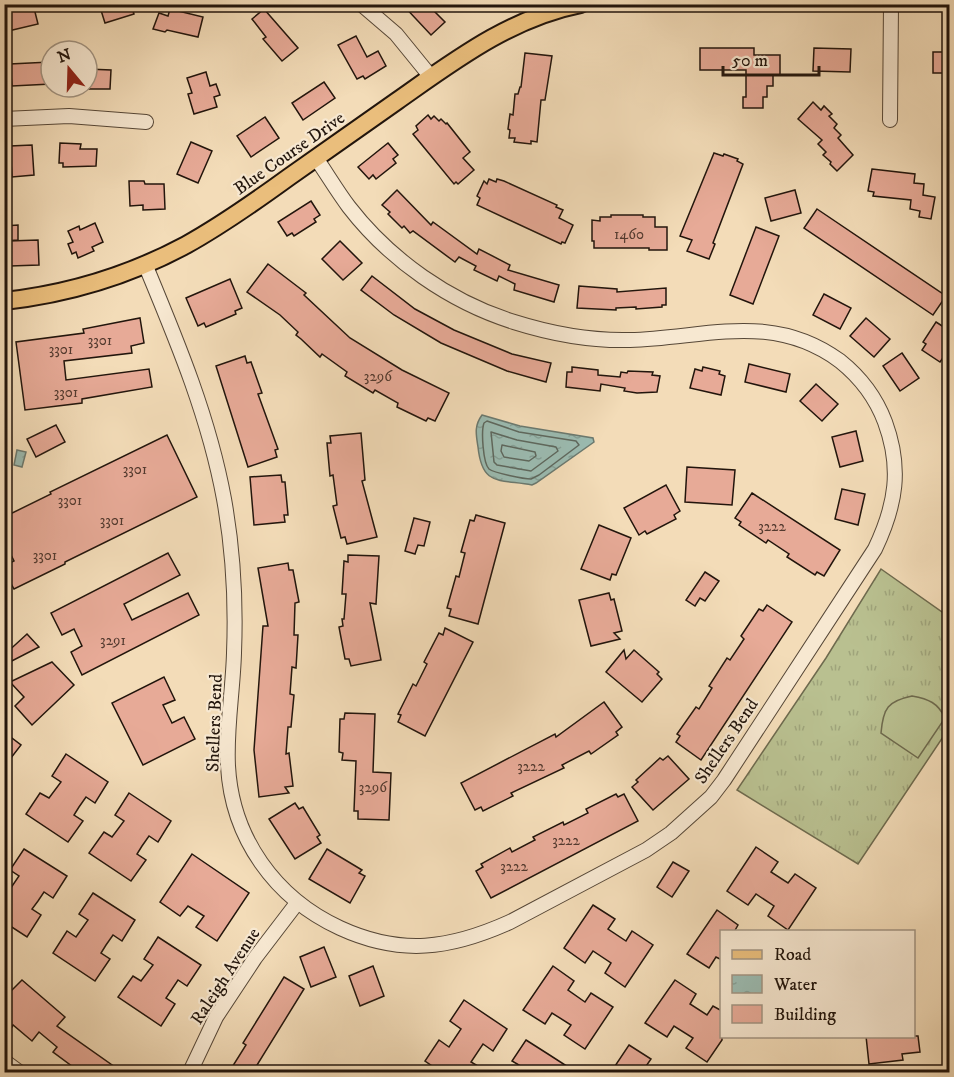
<svg xmlns="http://www.w3.org/2000/svg" width="954" height="1077" font-family="'IM FELL DW Pica',serif">
<style>
.grass{fill:url(#grass-tufts);stroke:#6e6a4e;stroke-width:1.5}
.park{fill:#b9c090;stroke:#6e6a4e;stroke-width:1.5}
.water{fill:url(#water-ripples);stroke:#6b796f;stroke-width:1.5}
.lines{fill:none;stroke-linecap:round;stroke-linejoin:round}
.shore{stroke:#5e685e;stroke-width:1.5}
.building{fill:#e7aa97;stroke:#22150c;stroke-width:1.5}
.minor-casing{stroke:#564737;stroke-width:16}
.major-casing{stroke:#22150c;stroke-width:20}
.minor{stroke:#f7e8d1;stroke-width:14}
.major{stroke:#eabe7c;stroke-width:16}
.labels{text-anchor:middle;stroke-width:4.5;stroke-linejoin:round;paint-order:stroke}
.number-label{font-size:15px;fill:#533a2f}
.street-label{font-size:18px;fill:#22150c;stroke:#f7e8d1}
</style>
<defs>
<pattern id="grass-tufts" width="24" height="20" patternUnits="userSpaceOnUse" patternTransform="scale(1.5)"><rect width="24" height="20" fill="#b9c090"/><path d="M3 7l-1-3M5 7V3M7 7l1-3M15 17l-1-3M17 17v-4M19 17l1-3" fill="none" stroke="#9fa47b"/></pattern>
<pattern id="water-ripples" width="26" height="14" patternUnits="userSpaceOnUse" patternTransform="scale(1.5)"><rect width="26" height="14" fill="#9bbbb1"/><path d="M2 4q2-2 4 0t4 0M15 11q2-2 4 0t4 0" fill="none" stroke="#85a097"/></pattern>
</defs>
<rect width="100%" height="100%" fill="#f3dcb8"/>
<filter id="stains"><feTurbulence type="fractalNoise" baseFrequency=".00333" numOctaves="4"/><feColorMatrix values="0 0 0 0 .2 0 0 0 0 .09 0 0 0 0 .02 0 0 0 .5 -.17"/></filter>
<radialGradient id="worn" r=".72"><stop offset=".6" stop-color="#630" stop-opacity="0"/><stop offset="1" stop-color="#630" stop-opacity=".3"/></radialGradient>
<!-- grass -->
<polygon class="grass" points="881,569 949,617 949,728 858,864 737,790 826,658"/>
<!-- park -->
<path class="park" d="M912,696C929,699 938,703 945,718L918,758L881,733C883,708 888,701 912,696Z"/>
<!-- water -->
<g class="water">
<path d="M482,415L520,426L593,438L594,442L536,483L532,485C498,479 482,486 478,447C476,434 474,426 482,415Z"/>
<polygon points="17,450 26,452 22,467 14,465"/>
</g>
<g class="lines">
<!-- shore -->
<g class="shore">
<path d="M487,421L519,432L576,441L579,445L539,475C537,476 533,478 531,479C524,479 494,473 489,469C483,463 481,431 484,423Z"/>
<polygon points="491,432 517,440 556,447 558,451 531,471 497,465 494,462"/>
<polygon points="502,445 535,452 536,456 529,461 504,457 501,451"/>
</g>
</g>
<!-- building -->
<g class="building">
<polygon points="4,4 33,4 38,24 4,32"/>
<polygon points="99,4 131,4 134,14 105,23"/>
<polygon points="402,4 439,4 433,10 445,22 431,35"/>
<polygon points="170,9 203,17 198,37 167,30 165,32 153,29 159,13 168,16"/>
<polygon points="264,9 298,48 282,61 263,39 266,37 252,19"/>
<polygon points="356,36 367,57 378,51 386,66 365,79 363,76 357,79 338,45"/>
<polygon points="700,48 754,48 754,55 780,55 780,75 773,75 773,86 767,86 767,97 763,97 763,108 743,108 743,97 746,97 746,70 700,70"/>
<polygon points="814,48 851,49 850,72 813,71"/>
<rect x="933" y="52" width="17" height="21"/>
<polygon points="525,53 552,56 545,100 541,100 537,142 531,141 531,144 514,142 515,138 509,138 510,130 508,129 510,114 513,115 515,94 518,94 520,87 521,87"/>
<polygon points="50,62 51,84 12,86 10,64"/>
<polygon points="87,69 111,70 110,89 87,89"/>
<polygon points="206,72 210,86 216,84 220,95 214,97 217,107 194,114 188,94 192,93 187,78"/>
<polygon points="324,82 335,98 303,120 292,103"/>
<polygon points="813,102 821,110 824,106 832,114 829,116 837,124 834,128 841,135 838,138 853,155 837,171 830,164 831,162 823,155 826,152 818,144 822,140 798,119"/>
<polygon points="428,115 431,119 434,116 439,121 441,119 446,124 447,123 470,152 463,158 474,170 458,184 456,182 454,184 413,134 418,130 416,126"/>
<polygon points="265,117 279,138 251,157 237,136"/>
<polygon points="191,142 212,151 198,183 177,174"/>
<polygon points="60,143 81,144 80,149 97,149 96,166 63,167 63,163 59,163"/>
<polygon points="388,143 398,155 393,159 396,163 376,179 373,175 369,179 358,167"/>
<polygon points="32,145 34,175 12,177 10,146"/>
<polygon points="714,153 723,156 724,154 738,159 737,161 743,164 713,243 715,244 709,259 687,251 692,240 680,236"/>
<polygon points="872,169 915,174 914,183 924,184 923,195 935,197 931,219 919,217 920,211 910,209 911,200 873,196 874,192 868,191"/>
<polygon points="489,179 496,182 497,179 504,181 557,205 556,207 563,210 559,218 573,225 565,243 562,242 561,244 477,205 480,198 477,196 484,181 487,184"/>
<polygon points="129,181 144,181 145,184 164,184 165,209 143,210 143,205 130,206"/>
<polygon points="397,190 431,225 433,222 477,254 479,249 510,265 508,270 559,285 554,302 514,290 515,284 499,276 497,281 474,270 476,266 459,257 455,262 413,231 410,233 404,226 402,228 388,214 390,212 382,205"/>
<polygon points="795,190 801,213 771,221 765,198"/>
<polygon points="311,201 320,215 314,219 316,222 294,236 292,233 287,236 278,222"/>
<polygon points="817,209 946,296 933,315 804,228"/>
<polygon points="611,215 643,215 643,217 655,217 655,227 667,227 667,250 649,250 649,248 594,248 594,241 592,241 592,220 600,221 600,217 611,217"/>
<polygon points="95,223 103,242 92,247 94,251 78,258 76,252 72,254 68,244 73,242 68,231 79,226 80,230"/>
<polygon points="18,225 18,240 4,241 4,226"/>
<polygon points="756,227 779,236 753,304 730,295"/>
<polygon points="38,240 39,265 10,266 9,241"/>
<polygon points="340,241 362,263 343,280 322,259"/>
<polygon points="268,264 306,293 304,295 350,338 402,370 449,393 435,421 428,418 426,421 397,407 398,403 375,390 373,393 345,376 347,372 322,354 320,357 301,339 296,335 298,332 280,315 247,292"/>
<polygon points="372,276 415,309 454,330 512,354 551,363 546,382 507,371 441,343 394,315 361,290"/>
<polygon points="230,279 242,308 235,311 236,314 206,327 204,323 198,326 186,298"/>
<polygon points="579,286 617,289 617,292 666,288 666,305 662,305 662,307 636,309 636,307 616,308 616,310 577,308"/>
<polygon points="824,294 851,308 840,329 813,315"/>
<polygon points="140,318 144,343 131,346 132,353 64,361 66,380 149,369 152,387 82,399 82,403 25,410 16,342 84,333 83,329"/>
<polygon points="866,318 890,339 874,357 850,336"/>
<polygon points="936,322 950,331 950,348 940,362 922,350 926,344 923,342"/>
<polygon points="902,353 919,378 900,391 883,366"/>
<polygon points="245,356 247,363 251,362 262,393 258,394 278,449 275,450 277,457 248,467 216,366"/>
<polygon points="749,364 790,374 786,392 745,382"/>
<polygon points="572,367 598,370 598,375 620,377 621,372 627,373 628,371 653,372 652,375 660,376 657,392 637,393 624,391 625,388 601,384 600,391 566,387 567,372 572,372"/>
<polygon points="703,367 720,371 719,374 725,376 721,395 690,388 695,369 702,371"/>
<polygon points="816,384 838,404 822,421 800,401"/>
<polygon points="56,425 65,442 36,457 27,439"/>
<polygon points="856,431 863,461 840,467 832,437"/>
<polygon points="361,433 365,480 362,481 377,537 347,544 345,537 341,538 333,506 337,505 333,475 330,476 327,443 331,443 330,436"/>
<polygon points="167,435 197,497 65,562 65,564 14,589 4,571 4,566 14,561 4,541 4,517 51,494 50,492"/>
<polygon points="687,467 735,470 732,505 685,502"/>
<polygon points="281,475 282,482 285,482 288,515 284,515 285,522 254,525 250,477"/>
<polygon points="666,485 680,511 674,515 676,519 647,534 645,531 639,535 624,508"/>
<polygon points="842,489 865,494 858,525 835,519"/>
<polygon points="752,493 840,550 824,576 817,572 815,575 787,557 789,554 768,540 766,543 739,525 741,522 735,518"/>
<polygon points="476,515 505,523 478,624 449,616 451,609 447,608 456,576 459,577 465,553 461,552 470,520 474,521"/>
<polygon points="414,518 430,522 424,546 418,545 415,554 405,551"/>
<polygon points="599,525 631,538 616,575 612,574 610,580 581,569"/>
<polygon points="168,553 180,575 124,604 132,620 188,593 199,615 82,675 71,652 82,646 74,629 62,635 51,613"/>
<polygon points="348,555 379,556 376,604 370,603 381,660 351,666 349,659 345,659 339,627 343,626 342,619 344,619 346,594 342,594 344,561 348,562"/>
<polygon points="288,563 289,570 293,570 299,602 295,603 294,635 298,635 296,668 292,667 290,694 294,695 291,727 288,727 286,754 289,753 293,786 285,787 289,793 259,797 254,750 263,626 268,626 258,568"/>
<polygon points="705,572 719,581 705,601 700,598 695,606 686,600"/>
<polygon points="609,593 611,600 614,599 622,631 614,633 620,639 591,646 579,600"/>
<polygon points="767,605 792,622 701,760 676,742 680,736 677,734 696,707 699,709 712,688 709,686 727,658 730,660 744,639 741,636 759,609 763,611"/>
<polygon points="445,628 473,642 425,736 398,722 401,715 398,714 413,684 416,686 427,664 424,662 439,633 443,635"/>
<polygon points="27,634 39,647 4,665 4,655"/>
<polygon points="624,650 626,659 634,650 659,672 657,674 662,679 642,702 606,672"/>
<polygon points="52,662 74,685 32,725 15,706 24,697 10,682"/>
<polygon points="164,677 175,700 163,705 172,723 184,717 195,739 143,765 112,703"/>
<polygon points="604,702 622,727 616,732 618,735 591,754 589,751 562,765 564,768 511,793 513,796 483,811 481,807 475,810 461,783 555,734 556,737"/>
<polygon points="345,713 375,714 373,772 391,773 389,820 358,819 358,811 354,811 356,761 342,760 343,753 339,752 340,719 344,719"/>
<polygon points="4,732 21,745 4,767"/>
<polygon points="66,754 108,782 95,803 86,797 79,807 74,815 83,821 68,842 26,814 40,793 49,798 61,782 52,776"/>
<polygon points="668,756 689,779 653,810 632,787 638,782 636,780 660,758 663,760"/>
<polygon points="129,793 171,821 158,842 149,836 142,846 137,854 146,860 131,881 89,853 104,832 112,837 124,821 115,815"/>
<polygon points="616,794 618,797 624,794 638,821 491,898 476,871 483,867 481,864 510,848 512,852 535,840 533,837 563,822 564,825 588,813 586,809"/>
<polygon points="295,803 299,809 303,807 320,835 317,837 321,843 295,859 269,819"/>
<polygon points="756,847 778,862 771,872 788,883 795,874 816,888 788,930 768,916 774,906 756,894 748,905 727,891"/>
<polygon points="24,849 67,876 53,898 44,892 38,901 32,909 41,915 27,937 4,922 4,898 19,876 10,870"/>
<polygon points="327,849 362,870 359,873 365,876 350,903 309,879"/>
<polygon points="192,854 249,893 217,941 196,927 204,916 188,906 180,916 160,902"/>
<polygon points="673,862 689,871 672,897 657,887"/>
<polygon points="93,893 135,920 122,941 113,935 106,945 101,953 110,959 95,981 53,953 67,931 76,937 88,920 79,914"/>
<polygon points="593,905 615,919 608,929 626,941 632,931 653,945 625,987 605,973 611,963 593,951 585,963 564,948"/>
<polygon points="717,910 738,925 734,932 722,932 722,960 716,957 709,968 687,954"/>
<polygon points="158,937 201,965 187,986 178,980 166,998 175,1004 161,1026 118,997 133,976 141,981 153,965 144,959"/>
<polygon points="324,947 336,977 311,987 300,957"/>
<polygon points="373,966 384,996 360,1006 349,976"/>
<polygon points="553,966 574,981 568,990 585,1002 591,993 613,1007 585,1049 564,1035 571,1025 552,1013 545,1024 523,1010"/>
<polygon points="284,977 304,989 257,1065 268,1072 229,1072 246,1045 243,1043"/>
<polygon points="22,980 65,1017 57,1026 122,1072 80,1072 53,1052 57,1047 39,1032 32,1041 13,1025 12,1027 4,1020 4,998"/>
<polygon points="675,980 696,994 690,1004 707,1015 713,1006 722,1011 722,1040 707,1062 686,1048 693,1038 674,1026 667,1037 645,1023"/>
<polygon points="464,1000 507,1029 493,1051 483,1044 471,1062 488,1072 441,1072 425,1061 439,1040 449,1047 461,1029 450,1021"/>
<polygon points="866,1036 918,1036 920,1052 902,1054 903,1060 869,1064"/>
<polygon points="526,1040 548,1054 576,1072 521,1072 524,1068 512,1061"/>
<polygon points="629,1045 651,1059 642,1072 611,1072"/>
</g>
<g class="lines">
<!-- minor casing -->
<g class="minor-casing">
<g id="minor">
<polyline points="361,4 396,34 431,77"/>
<polyline points="4,119 69,116 146,122"/>
<polyline points="890,120 891,4"/>
<path d="M145,264C177,341 209,417 224,499C233,549 236,603 234,653C233,690 226,728 228,766C232,838 275,898 340,928C401,956 450,949 510,922L646,850L671,833L711,797L724,780L875,549C896,505 902,468 885,422C876,398 860,377 840,361C772,311 706,338 630,340C590,341 552,334 514,322C450,302 390,260 349,207C337,191 327,174 316,158"/>
<polyline points="4,1061 19,1072"/>
<polyline points="190,1072 216,1017 255,958 297,903"/>
</g>
</g>
<!-- major casing -->
<g class="major-casing">
<path id="major" d="M4,301C68,294 130,275 186,245C222,225 256,201 289,177C325,152 361,126 397,101C454,61 510,18 581,4"/>
</g>
<!-- minor -->
<use href="#minor" class="minor"/>
<!-- major -->
<use href="#major" class="major"/>
</g>
<g class="labels">
<!-- number labels -->
<g class="number-label">
<text x="629" y="239">1460</text>
<text x="100" y="345">3301</text>
<text x="61" y="354">3301</text>
<text x="378" y="381">3296</text>
<text x="66" y="397">3301</text>
<text x="135" y="474">3301</text>
<text x="70" y="505">3301</text>
<text x="112" y="525">3301</text>
<text x="772" y="531">3222</text>
<text x="45" y="560">3301</text>
<text x="113" y="645">3291</text>
<text x="531" y="771">3222</text>
<text x="373" y="792">3296</text>
<text x="566" y="845">3222</text>
<text x="514" y="871">3222</text>
</g>
<!-- street labels -->
<g class="street-label">
<text transform="translate(289 153) rotate(-35)" y="6">Blue Course Drive</text>
<text transform="translate(214 723) rotate(-88)" y="6">Shellers Bend</text>
<text transform="translate(726 741) rotate(-56)" y="6">Shellers Bend</text>
<text transform="translate(225 976) rotate(-57)" y="6">Raleigh Avenue</text>
</g>
</g>
<!-- margin -->
<rect width="954" height="1077" fill="none" stroke="#f3dcb8" stroke-width="24"/>
<rect x="6" y="6" width="942" height="1065" fill="none" stroke="#22150c" stroke-width="3"/>
<rect x="12" y="12" width="930" height="1053" fill="none" stroke="#22150c" stroke-width="1.5"/>
<!-- legend -->
<rect x="720" y="930" width="195" height="108" fill="#f7e8d1" stroke="#a29482" stroke-width="1.5"/>
<rect x="732" y="950" width="30" height="9" fill="#eabe7c" stroke="#a29482" stroke-width="1.5"/>
<text x="774" y="960" font-size="18" fill="#22150c">Road</text>
<rect x="732" y="975" width="30" height="18" fill="url(#water-ripples)" stroke="#a29482" stroke-width="1.5"/>
<text x="774" y="990" font-size="18" fill="#22150c">Water</text>
<rect x="732" y="1005" width="30" height="18" fill="#e7aa97" stroke="#a29482" stroke-width="1.5"/>
<text x="774" y="1020" font-size="18" fill="#22150c">Building</text>
<!-- north arrow -->
<g transform="translate(69 69) rotate(341)"><circle r="28" fill="#f7e8d1" stroke="#a29482" stroke-width="1.5"/>
<path d="M0-4.5L10 22L0 15L-10 22Z" fill="#8f2418"/>
<text y="-9" font-size="16" font-weight="bold" text-anchor="middle" fill="#22150c">N</text>
</g>
<!-- scale -->
<path d="M723 66v9h96v-9" fill="none" stroke="#22150c" stroke-width="3"/>
<text x="732" y="66" font-size="18" fill="#22150c" stroke="#f7e8d1" stroke-width="4.5" paint-order="stroke">50 m</text>
<rect width="100%" height="100%" filter="url(#stains)"/>
<rect width="100%" height="100%" fill="url(#worn)"/>
</svg>
